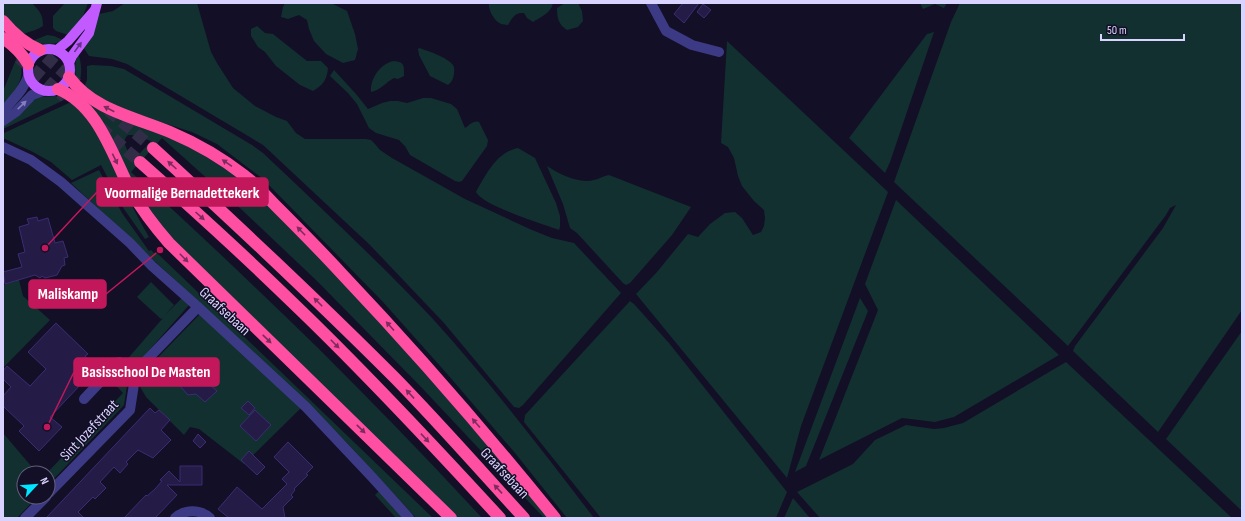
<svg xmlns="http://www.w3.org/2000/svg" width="1245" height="521" font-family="'Sofia Sans Condensed',sans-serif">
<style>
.green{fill:#12302f;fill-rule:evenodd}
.building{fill:#241b47;stroke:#3b2d73}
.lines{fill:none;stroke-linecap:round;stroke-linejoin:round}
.highway-tunnel{stroke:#312d47;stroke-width:12;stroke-dasharray:12 6;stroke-linecap:butt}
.minor{stroke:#3d3a85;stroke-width:10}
.major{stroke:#c25bff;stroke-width:10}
.highway{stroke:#ff4fa3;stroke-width:12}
.oneway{fill:#623188}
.oneway2{fill:#837fbc}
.oneway3{fill:#7d2c5e}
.labels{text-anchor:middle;stroke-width:3;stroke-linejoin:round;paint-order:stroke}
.street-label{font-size:15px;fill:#d9d4ff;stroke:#130f26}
.leader{fill:none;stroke:#c2185b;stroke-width:1.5}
.callout-dot{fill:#c2185b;stroke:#130f26;stroke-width:1.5}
.callout{fill:#c2185b;stroke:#c2185b;stroke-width:1.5}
.callout-label{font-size:16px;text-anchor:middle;font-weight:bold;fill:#fff}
</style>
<rect width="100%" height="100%" fill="#130f26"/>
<!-- green -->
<g class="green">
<path d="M3,3H32C40,12 43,14 43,26C38,30 30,31 24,34L21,31L19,32L7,20L3,15Z"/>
<polygon points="65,3 88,3 83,16 68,35 56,31 53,28 53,16"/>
<polygon points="125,3 197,3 211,52 217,63 233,88 255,106 276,117 287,121 296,133 305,139 366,139 371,140 375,144 380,150 392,158 465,199 532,230 552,238 574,243 621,293 523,405 519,408 514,407 444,323 370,245 263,145 127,64 112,59 89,56 83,47 99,14 113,11"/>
<polygon points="285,3 331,3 347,11 355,34 358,49 355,60 343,63 326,54 314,41 309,29 307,20 299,15 288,19 281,17 283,7"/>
<path d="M489,3H553C552,12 541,17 533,22L527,18L524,13C515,12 512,18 508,25C506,25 501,24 501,24C494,21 488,10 489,3Z"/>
<path d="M565,3H578L582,11L583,21L578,27L567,30C558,24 557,18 557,8Z"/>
<polygon points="920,3 947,3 944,8 935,4 923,9"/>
<polygon points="960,3 1242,3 1242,310 1158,432 1073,351 1075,346 1163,228 1176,205 1170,208 1166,215 1068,346 894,182 951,22"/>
<path d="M257,26L265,33L273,34L307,61H321L328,68C327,80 323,85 313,91L300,85L276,66L265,52L258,47L251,36V29Z"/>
<polygon points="934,32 890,162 885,173 849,138 927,34"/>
<path d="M47,35L54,36L63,40C54,46 40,44 30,42Z"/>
<polygon points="727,41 888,192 801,426 787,478 636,294 657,272 688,234 698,237 710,224 725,213 735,212 742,218 753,235 761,232 764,226 765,218 764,210 754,201 742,186 738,176 734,158 728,147 721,143"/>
<path d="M419,48C428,51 447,57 453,65C455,68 454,71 454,74C453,79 452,82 448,85L430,76L419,55L418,49Z"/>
<path d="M78,54C82,62 82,76 79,84C74,75 74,64 78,54Z"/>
<path d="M17,57C29,76 15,91 3,105V91Z"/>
<path d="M394,61C405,62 404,66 404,76L398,79L394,78C386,82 381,90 371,92C370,78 381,63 394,61Z"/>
<path d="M92,65L111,66L124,69L252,145L263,153C320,207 378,261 432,318C490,382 542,450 594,518H567L515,453L449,376L383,302L263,179L217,144L192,132L151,119L117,111L84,87L87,80V66Z"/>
<path d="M334,70L356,94L368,109L382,103L390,101H398L407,103L423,98H431L451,104L457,109L465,128C470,125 473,120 479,122L488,140L487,146L462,181L459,182L455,181L410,155L405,146L399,140L376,133L369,128L357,104L348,93L330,76Z"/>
<polygon points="55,96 66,99 3,129 3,125 32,101 39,97"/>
<path d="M71,102C91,119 99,137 110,160C123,186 134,212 149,237L145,239L124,209L101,165L72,180L51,162L31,151L3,138V134L6,132Z"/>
<path d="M88,103L166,135L192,148L242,179L359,295L550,518H544L422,388L317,281L241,209L162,138L131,172C194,228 255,287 316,346C372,402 428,459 482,518H457L183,253L142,202ZM128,135H132L151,141L132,162L124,142L126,137Z"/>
<path d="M518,148L535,158L556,203L560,216V227L559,230C543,224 483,206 476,192C486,174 497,152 518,148Z"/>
<path d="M547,166C559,174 579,184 594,180C599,179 603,176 609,175L691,207L672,235L630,283L626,285L623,283L577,233L570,228L563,204Z"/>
<polygon points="99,170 122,213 149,251 151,250 154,253 156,252 433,518 416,518 347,443 310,406 71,183"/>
<polygon points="896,200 1059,355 954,417 935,422 902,418 819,460 878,310 865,284"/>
<polygon points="19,280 23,296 50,320 3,368 3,285"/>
<polygon points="151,282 174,305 165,315 182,298 190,304 129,373 124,405 48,485 48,473 47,473 123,393 110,379 163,318 161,319 137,297"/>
<polygon points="860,298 868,311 806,466 795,472"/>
<polygon points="630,301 634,304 669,343 787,492 776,518 601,518 524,422 525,415"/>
<polygon points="201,313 302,407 244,464 199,429 190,427 184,435 146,397 136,380"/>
<polygon points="1242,331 1242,511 1166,439"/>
<polygon points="1066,362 1232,518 820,518 797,492 853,464 875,440 906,425 934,429 944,428 963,423"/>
<polygon points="3,433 37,473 24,473 24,497 37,497 17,518 3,518"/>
<polygon points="378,492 380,492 403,518 396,518 375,495"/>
<polygon points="793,498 810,518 784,518"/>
</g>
<!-- building -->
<g class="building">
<polygon points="683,3 699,3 684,23 674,14"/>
<polygon points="703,4 711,10 704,18 697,12"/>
<polygon points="37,217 38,221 48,218 55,243 63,241 68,257 64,258 65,265 62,266 57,275 45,278 42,276 40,278 35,275 5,284 3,272 22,267 18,254 25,252 19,227 29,224 27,219"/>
<polygon points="56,323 88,354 85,356 100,370 86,385 83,382 50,417 62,427 39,451 19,431 24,426 3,406 3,396 11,387 3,379 3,371 7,366 30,386 46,369 28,352"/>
<polygon points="189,376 194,380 197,377 202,382 204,380 217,391 205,402 196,394 188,395 180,386"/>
<polygon points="248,401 255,408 249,415 241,408"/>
<polygon points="150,408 155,413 159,410 170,420 161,430 171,440 153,458 138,450 126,462 128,464 120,473 114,467 100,482 106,488 95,499 93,497 78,512 84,518 46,518"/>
<polygon points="255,410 271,425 256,441 240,426"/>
<polygon points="198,434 206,442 200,448 193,441"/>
<polygon points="288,442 313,467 306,474 308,475 294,489 295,490 291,495 293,497 283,507 285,518 229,518 218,509 237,487 262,509 287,484 282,479 289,472 274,457"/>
<polygon points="249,451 265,467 257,475 241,460"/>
<polygon points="180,466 202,466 202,485 167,485 177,495 155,518 124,518 146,495 147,496 155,489 162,481 160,480 169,471 180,482"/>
</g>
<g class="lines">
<!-- highway-tunnel -->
<g class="highway-tunnel">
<polyline points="32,45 77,84"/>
<polyline points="19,58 65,97"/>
<polyline points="108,110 153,148"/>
<polyline points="100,127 140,162"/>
</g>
<!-- minor -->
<g class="minor">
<polyline points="651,3 666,31 692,45 719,52"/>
<path d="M3,113C11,100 24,91 28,76"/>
<polyline points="3,121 16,112 32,95 43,91"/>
<polyline points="3,147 31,160 61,182 130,243 152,266 198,307 306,407 372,477 409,518"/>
<polyline points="84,399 119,362"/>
<polyline points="48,494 130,410 136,371 198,307"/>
<polyline points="25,518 46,497"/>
<path d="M175,518C185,509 200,509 210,518"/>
</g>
<!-- major -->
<g class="major">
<circle cx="49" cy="70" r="21"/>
<polyline points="57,50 68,41 94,11"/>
<polyline points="69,63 72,56 89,33 97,3"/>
</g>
<!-- highway -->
<g class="highway">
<path d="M3,21C13,33 26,44 40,50"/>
<path d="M3,38C13,45 22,53 28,64"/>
<path d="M69,77C93,110 134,117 170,132C196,143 222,158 245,176C256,184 266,196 276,206C298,228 320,250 341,273C416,352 487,434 555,518"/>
<path d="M58,89C99,106 112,155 131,191C142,210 155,227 169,243L451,518"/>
<path d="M153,148C235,223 316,299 395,378C439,423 481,471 524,518"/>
<path d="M140,162C192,208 244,255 294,304C365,372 433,445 500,518"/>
</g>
</g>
<!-- one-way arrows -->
<defs><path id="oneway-solid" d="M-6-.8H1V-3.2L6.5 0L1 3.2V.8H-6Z"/></defs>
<use class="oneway" href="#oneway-solid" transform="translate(78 47) rotate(-54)"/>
<use class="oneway2" href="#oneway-solid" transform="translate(22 105) rotate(-44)"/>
<g class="oneway3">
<use href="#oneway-solid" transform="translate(109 109) rotate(-153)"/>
<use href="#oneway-solid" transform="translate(115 159) rotate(64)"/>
<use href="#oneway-solid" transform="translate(227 163) rotate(-146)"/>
<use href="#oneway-solid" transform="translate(172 165) rotate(-138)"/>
<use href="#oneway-solid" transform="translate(200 216) rotate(42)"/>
<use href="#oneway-solid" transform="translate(301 231) rotate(-134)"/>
<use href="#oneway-solid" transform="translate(184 258) rotate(45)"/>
<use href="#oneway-solid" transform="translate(318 302) rotate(-135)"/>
<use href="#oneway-solid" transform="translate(390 326) rotate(-132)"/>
<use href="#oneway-solid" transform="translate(267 339) rotate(44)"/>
<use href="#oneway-solid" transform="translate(335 344) rotate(45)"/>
<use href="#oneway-solid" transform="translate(410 394) rotate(-133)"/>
<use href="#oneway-solid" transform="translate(476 423) rotate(-131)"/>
<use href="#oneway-solid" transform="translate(361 429) rotate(44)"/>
<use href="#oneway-solid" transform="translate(425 438) rotate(47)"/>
<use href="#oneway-solid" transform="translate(498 489) rotate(-133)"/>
</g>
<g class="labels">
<!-- street labels -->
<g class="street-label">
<text transform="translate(225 311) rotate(43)" y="5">Graafsebaan</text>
<text transform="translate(89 430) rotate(-47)" y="5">Sint Jozefstraat</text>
<text transform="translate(505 473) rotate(47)" y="5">Graafsebaan</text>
</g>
</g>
<!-- callouts -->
<path class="leader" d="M45 248L97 192M160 250L106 294M47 427L74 372"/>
<g class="callout-dot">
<circle cx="45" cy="248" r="4"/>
<circle cx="160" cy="250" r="4"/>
<circle cx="47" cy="427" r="4"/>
</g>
<g class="callout">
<rect x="97" y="178" width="171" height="28" rx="4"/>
<rect x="29" y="280" width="77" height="28" rx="4"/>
<rect x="74" y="358" width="145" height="28" rx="4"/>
</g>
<g class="callout-label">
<text x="182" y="198">Voormalige Bernadettekerk</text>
<text x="68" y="299">Maliskamp</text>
<text x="146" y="377">Basisschool De Masten</text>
</g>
<!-- border -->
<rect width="1245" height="521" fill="none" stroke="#d9d4ff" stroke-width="8"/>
<!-- north arrow -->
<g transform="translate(36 485) rotate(64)"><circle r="19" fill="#130f26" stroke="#625e7d"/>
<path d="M0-3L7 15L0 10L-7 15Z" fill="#00e5ff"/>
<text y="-6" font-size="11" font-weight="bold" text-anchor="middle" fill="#d9d4ff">N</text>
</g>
<!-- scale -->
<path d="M1101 34v6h83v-6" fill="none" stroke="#d9d4ff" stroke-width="2"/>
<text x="1107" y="34" font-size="12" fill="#d9d4ff" stroke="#130f26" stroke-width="3" paint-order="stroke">50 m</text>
</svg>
